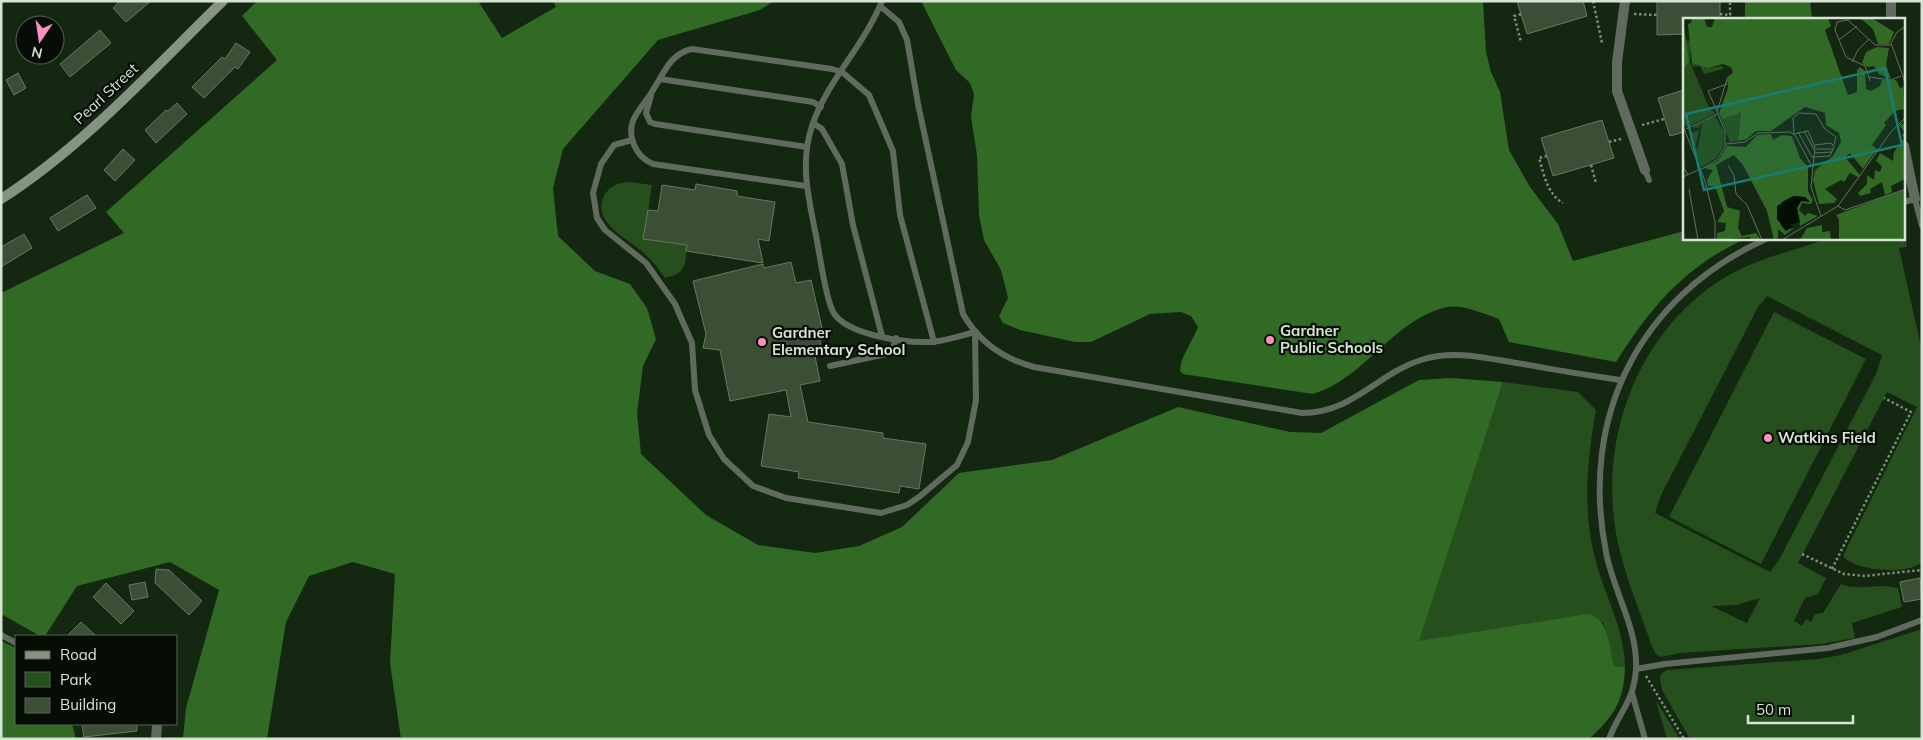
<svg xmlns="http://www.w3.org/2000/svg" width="1923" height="740" font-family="Mulish,sans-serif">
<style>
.green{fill:#254f1c;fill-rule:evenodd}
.forest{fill:#316a25}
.building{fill:#3a4f36;stroke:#657b60}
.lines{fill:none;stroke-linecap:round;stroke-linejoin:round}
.path{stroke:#7c8c79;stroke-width:2.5;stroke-dasharray:2.5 2.5;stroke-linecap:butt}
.lane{stroke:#616a5f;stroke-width:6}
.street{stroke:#616a5f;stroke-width:10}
.secondary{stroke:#859481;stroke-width:10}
.poi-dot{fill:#fb8fc4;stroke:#060d05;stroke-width:2}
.labels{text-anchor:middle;stroke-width:4.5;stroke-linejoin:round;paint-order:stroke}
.street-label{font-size:15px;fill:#d7e4d5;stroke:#060d05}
.poi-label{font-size:15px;font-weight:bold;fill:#d7e4d5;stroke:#060d05;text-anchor:start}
.inset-road{fill:none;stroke:#62735f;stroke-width:1}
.view{fill:#197c73;fill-opacity:0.15;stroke:#197c73;stroke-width:2.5}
.inset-edge{fill:none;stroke:#d7e4d5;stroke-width:2.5}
</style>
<rect width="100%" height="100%" fill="#142710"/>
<!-- green -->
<g class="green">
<path d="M630,182L652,185L644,239L687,245C685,265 687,273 665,278C658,267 649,257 639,249C623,236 592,221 604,196C609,186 620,182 630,182Z"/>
<path d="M1904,230L1907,247L1899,248L1922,351V562C1909,575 1856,572 1843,556L1917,407L1887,392L1798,563L1826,578L1818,594L1805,598L1794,621L1802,626L1806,619L1811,622L1815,614L1823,613L1841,584C1855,591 1880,583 1898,588L1902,607L1852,623L1855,638L1821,644L1680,653L1661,657L1657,655C1651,648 1649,636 1645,627C1637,604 1628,582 1622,559C1592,455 1632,331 1729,275C1750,263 1773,256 1796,249C1807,246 1820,240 1832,239C1855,236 1881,239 1904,239ZM1767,296L1882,355L1876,374L1779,560L1770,572L1655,513L1661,495L1758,307ZM1760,598L1747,623L1711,606L1736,605Z"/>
<polygon points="1774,312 1866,359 1761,564 1669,517"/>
<path d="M1503,382L1578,392L1596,410C1587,461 1582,511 1596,562C1605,596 1625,630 1625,667L1614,666L1603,622L1418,642Z"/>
<polygon points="1922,629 1922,739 1690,739 1662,690 1660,678 1661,674 1667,670 1819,659 1841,655"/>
<polygon points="1656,701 1680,739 1667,739"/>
</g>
<!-- forest -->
<g class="forest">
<path d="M257,1H478L502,38L556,7L553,1H774L760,10L658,40L563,149L553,188L558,236L595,271L630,284L647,308L656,339L643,366L637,413L641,454L706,515L758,545L815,553L859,546L902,527L959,473L1052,460L1178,407L1290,432L1321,433L1419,380L1451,378L1503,382L1419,641L1587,614C1609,617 1609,647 1614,666L1625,667C1624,702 1613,717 1589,739H401L390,663L395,574L353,562L309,576L286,622L267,739H183L186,708L219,590L170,562L77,586L45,636H40L1,614V293L124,233L106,212L277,60L242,16Z"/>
<path d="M921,1H1483L1486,52L1491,72L1500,92L1509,150L1530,187L1558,224L1573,261L1684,231V239H1745C1684,267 1651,307 1616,362L1509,342L1499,319C1486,314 1461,304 1447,307C1393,319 1366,378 1313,394L1183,374L1180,371C1180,357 1193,341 1198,327L1191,316L1181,312L1150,314L1091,342H1075L1020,330L1003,323L999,316L1008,298L1001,270L984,240L979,215L977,155L971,117L974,94L970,83L956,70Z"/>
<polygon points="1745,1 1810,1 1812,19 1745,19"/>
<polygon points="1,641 16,648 16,724 72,724 76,739 1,739"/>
</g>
<!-- building -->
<g class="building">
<polygon points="120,1 151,1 126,22 113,8"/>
<polygon points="1517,1 1583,1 1587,16 1527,34"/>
<polygon points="1657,1 1720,1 1720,19 1684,19 1684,34 1657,35"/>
<polygon points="100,30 111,43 70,77 60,64"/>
<polygon points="236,43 250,52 238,69 235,67 204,98 192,87 222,57 225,59"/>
<polygon points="18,73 26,88 14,95 6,80"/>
<polygon points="1684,90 1684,132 1670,136 1658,98"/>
<polygon points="177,103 187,114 156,143 145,130 166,110 168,111"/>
<polygon points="1602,120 1614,158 1553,176 1541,138"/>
<polygon points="123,149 135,160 115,181 104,170"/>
<polygon points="696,184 737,191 737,196 775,202 769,241 758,239 763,263 686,251 687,245 643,239 648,210 658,211 662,185 695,190"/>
<polygon points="87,195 96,208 58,231 50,218"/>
<polygon points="24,234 32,248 1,267 1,247"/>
<polygon points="791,262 796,283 811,280 822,328 820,340 822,355 815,356 820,381 800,385 808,422 883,433 883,438 926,444 919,489 900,486 899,493 798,478 799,472 761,466 769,414 791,417 786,390 730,401 720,350 703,348 706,334 693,281 763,264 764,268"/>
<polygon points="156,569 169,570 202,601 189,615 155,583"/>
<polygon points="1920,578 1922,599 1904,602 1900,582"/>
<polygon points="145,582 148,597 132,600 129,585"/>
<polygon points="106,583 134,611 121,624 93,597"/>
<polygon points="81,622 96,636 67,636"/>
<polygon points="82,724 137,724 137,731 84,737"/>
</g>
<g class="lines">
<!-- path -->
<g class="path">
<polyline points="1593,1 1602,43"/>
<polyline points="1521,14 1514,16 1521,42"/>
<polyline points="1634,14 1657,15"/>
<polyline points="1720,14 1730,15 1730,1"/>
<polyline points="1642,125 1664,119"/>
<polyline points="1609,142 1621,139"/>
<path d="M1547,156L1539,158C1544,174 1547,194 1563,203"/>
<polyline points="1591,165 1596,183"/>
<polyline points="1802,554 1844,574 1864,576 1922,570"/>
<polyline points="1832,569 1911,412 1884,398"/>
<polyline points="1646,676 1684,739"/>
</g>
<!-- lane -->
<g class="lane">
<path d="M880,6L899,22L907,40L918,104L963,314C979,342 1004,359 1034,367L1302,413C1353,413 1377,374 1421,360C1455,349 1489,359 1523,364C1555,370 1588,375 1620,380"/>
<polyline points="660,79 813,102 821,107"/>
<polyline points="651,96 646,113 650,122 655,124 807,147"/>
<polyline points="813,123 822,129 842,164 853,225 882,336"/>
<path d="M632,140L614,145L601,164L593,193L597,218L605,230L646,263L675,304L692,343L695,390L709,435L724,459L753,486L786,498L881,513L907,505L919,497L957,465L968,442L976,400L975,332C960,336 945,341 931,342C905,343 846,335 833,312C824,294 820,252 815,231C808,195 800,162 812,126C827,81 864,46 882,1"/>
<polyline points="1645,170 1649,180"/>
<path d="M806,186L653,164C643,160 638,154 634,145C624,120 642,109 653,90C664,73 670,54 692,49L832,69L842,72L869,95L893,151L900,215L934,342"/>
<polyline points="1904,202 1915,199 1922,226"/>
<polyline points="830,366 886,354 893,348 896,338"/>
<polyline points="1,635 16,643"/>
<polyline points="1636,669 1665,664 1828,648 1877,637 1922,620"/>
<polyline points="1632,693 1645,739"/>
<path d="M1609,739C1619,712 1634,702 1636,669C1638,628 1613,591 1606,552C1579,416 1640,296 1766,239"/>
</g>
<!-- street -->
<g class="street">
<polyline points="1625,1 1617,62 1617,91 1645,170"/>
<polyline points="1891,19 1891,1"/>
<polyline points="1904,146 1915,199"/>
<polyline points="156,739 157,724"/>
</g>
<!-- secondary -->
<path class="secondary" d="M1,199C85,145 152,70 223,1"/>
</g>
<!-- markers -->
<g class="poi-dot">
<circle cx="1270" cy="340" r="5"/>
<circle cx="762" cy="342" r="5"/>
<circle cx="1768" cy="438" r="5"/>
</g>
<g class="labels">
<!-- street labels -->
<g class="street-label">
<text transform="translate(106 94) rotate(-43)" y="5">Pearl Street</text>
</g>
<!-- poi labels -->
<g class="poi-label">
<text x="1280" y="336">Gardner<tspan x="1280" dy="17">Public Schools</tspan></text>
<text x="772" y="338">Gardner<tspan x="772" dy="17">Elementary School</tspan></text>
<text x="1778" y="443">Watkins Field</text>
</g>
</g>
<!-- overview -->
<g transform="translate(1683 18)">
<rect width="222" height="222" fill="#142710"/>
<path d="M0,22L8,23L7,44L25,87L32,96L4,109L0,105ZM13,44L25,50L40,48V51L21,56L17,48L10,49L9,45ZM58,94L55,123L47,124L36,96ZM32,98L41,114L40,130L32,141L18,149L7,122L8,114L16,113L12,130L15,131L19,105L15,110L9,109Z" fill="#254f1c"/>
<path d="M9,0H21L24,9H29L32,0H145L148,8L142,12L165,77L174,74V52L177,49L182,53L183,71L188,73L197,68L199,62H213L217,70L220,69L221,91L212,93L201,105L203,107L189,127L194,131L180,151L167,135L162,139L177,157L175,159L167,155L161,164L158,162L142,171L154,181L151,185L136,186L130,162L132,152L150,138L158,124L156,115L143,107L142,95L122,89L88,113H73L64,121L55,123L58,94L40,101L36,95L45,70L44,59L50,55L48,49L40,46L25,50L9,45L5,6L8,5ZM177,0H189L211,14L206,26H195L190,11ZM0,2L6,44L0,50ZM194,29L206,30L203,47L208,61L196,56L191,48L184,49L179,45L183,34ZM219,105L222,109V161L208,168L209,174L202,177L199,164L187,171L188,175L177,178L175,175L184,166V157L191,162L192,152L197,154L199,148L193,143L197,135L210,143L211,134L221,120L219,117L222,114L216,107ZM88,116L90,122L99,117L109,118L117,140L125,149V173L130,182L128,186L119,185L116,192L122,198L125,195L135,198L117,208L114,190L118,183L124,181L114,178L102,182L99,184L98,207L102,212L111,210L102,217L95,211V220L91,222L84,193L60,147L51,137L33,147L44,189L57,193L55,210L59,218L73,215L78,222H68L67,219L34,222V215L42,213L43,205L34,204L41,193L32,168H25L24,162L30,152L21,150L35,143L44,128L63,129L74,117ZM222,171V222H156V202L153,197ZM139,207V214L147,213L148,222H117L124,210Z" fill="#316a25"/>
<path d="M110,178L122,179L127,184L118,183L114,190L117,204L105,207L111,208L103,213L94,201V188Z" fill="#000f00"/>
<path class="inset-road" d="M223,8L214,14L208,25L223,67M156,22L174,8M169,44L175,32L186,21M186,59L208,62L218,58M187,63L182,48L163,39L152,12L154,4L165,2L192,27H208M34,93L25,73L44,66M0,108L22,163L32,204V222M3,111L35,96M121,113L132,133M115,114L129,139L147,138L151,129L148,125L132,127M43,126L62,124L75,115L107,114L112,117L128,147M133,131H150M132,135L149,134M1,141V150L5,157M45,147L51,157L53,176L64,187L79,222M17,152L34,142L42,129V113L34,94L44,61M0,159L17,151M6,171L15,222M155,188L162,192L223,171M138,198L128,169L132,129L125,113L111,116L110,100L116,95L133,96L142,111L153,119L151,127M99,222L155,188L208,114L223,99"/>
<path class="view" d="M202,50L219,127L21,172L3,96Z"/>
<rect width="222" height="222" class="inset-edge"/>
</g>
<!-- border -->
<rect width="1923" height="740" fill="none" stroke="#d7e4d5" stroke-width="5"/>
<!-- legend -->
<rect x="15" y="635" width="162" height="90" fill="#060d05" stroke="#5a6358"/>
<rect x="25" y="651" width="25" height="8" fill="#859481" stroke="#5a6358"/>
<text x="60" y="660" font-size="15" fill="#d7e4d5">Road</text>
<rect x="25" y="672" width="25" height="15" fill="#254f1c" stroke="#5a6358"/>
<text x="60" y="685" font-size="15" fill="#d7e4d5">Park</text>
<rect x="25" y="698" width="25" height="15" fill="#3a4f36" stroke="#5a6358"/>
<text x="60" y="710" font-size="15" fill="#d7e4d5">Building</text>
<!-- north arrow -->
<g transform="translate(40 40) rotate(193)"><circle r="24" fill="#060d05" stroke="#5a6358"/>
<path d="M0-4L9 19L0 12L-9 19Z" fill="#fb8fc4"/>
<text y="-8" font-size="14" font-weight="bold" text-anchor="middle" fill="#d7e4d5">N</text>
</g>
<!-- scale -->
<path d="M1748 715v8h105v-8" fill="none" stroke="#d7e4d5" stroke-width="2.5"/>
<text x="1756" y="715" font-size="15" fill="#d7e4d5" stroke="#060d05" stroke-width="4" paint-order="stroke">50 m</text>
</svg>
